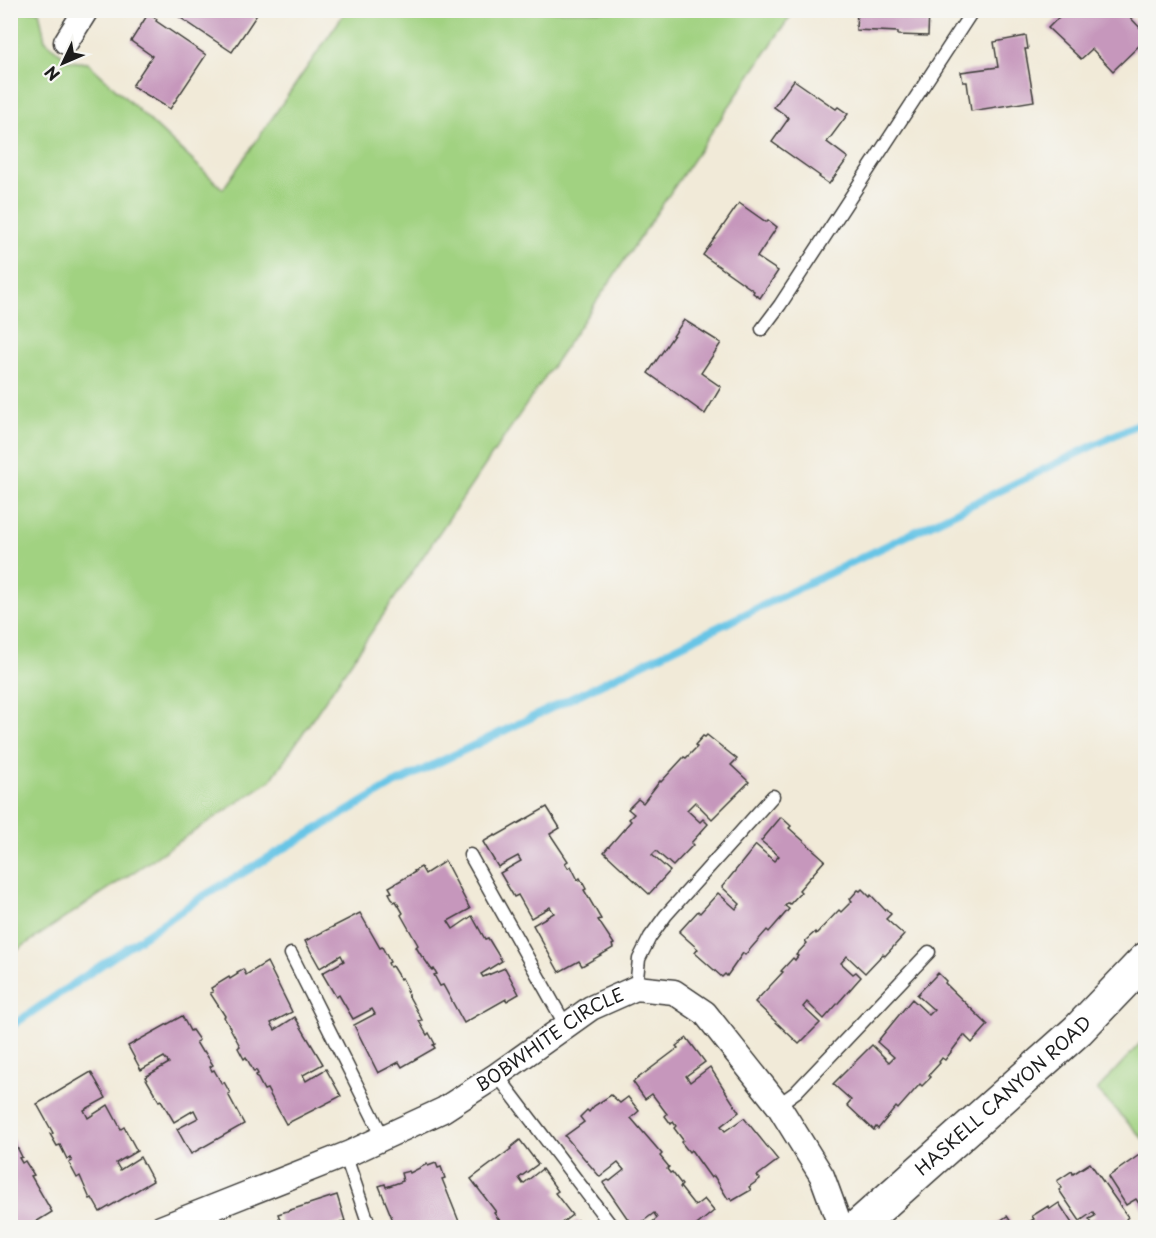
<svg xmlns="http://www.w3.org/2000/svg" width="1156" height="1238" font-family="'Playpen Sans',sans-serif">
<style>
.green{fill:#a1d281;stroke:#5e774e;stroke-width:1.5}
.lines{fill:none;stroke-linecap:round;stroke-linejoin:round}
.stream{stroke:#68c5e6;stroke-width:8}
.building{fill:#c697bc}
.lane-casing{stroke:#3c3b38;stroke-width:15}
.street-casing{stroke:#3c3b38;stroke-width:27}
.secondary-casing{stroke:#3c3b38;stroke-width:36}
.lane{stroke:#fff;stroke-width:12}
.street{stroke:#fff;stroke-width:24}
.secondary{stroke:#fff;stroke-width:33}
.labels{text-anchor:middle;stroke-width:5;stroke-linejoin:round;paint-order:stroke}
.street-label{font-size:18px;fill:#1c1c1c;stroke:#f6f6f2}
</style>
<rect width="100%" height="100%" fill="#f6f6f2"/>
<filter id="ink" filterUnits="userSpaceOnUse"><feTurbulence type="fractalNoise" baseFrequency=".0167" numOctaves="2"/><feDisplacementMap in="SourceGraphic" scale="12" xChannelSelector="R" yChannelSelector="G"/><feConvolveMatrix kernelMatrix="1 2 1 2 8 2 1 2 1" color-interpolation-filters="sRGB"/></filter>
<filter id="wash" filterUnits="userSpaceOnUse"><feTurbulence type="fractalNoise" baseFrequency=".008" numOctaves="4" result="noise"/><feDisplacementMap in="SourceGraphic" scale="24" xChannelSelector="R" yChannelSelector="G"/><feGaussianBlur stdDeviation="1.35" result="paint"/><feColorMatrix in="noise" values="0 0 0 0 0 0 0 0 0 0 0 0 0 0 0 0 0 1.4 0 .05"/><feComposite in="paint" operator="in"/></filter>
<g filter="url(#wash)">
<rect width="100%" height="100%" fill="#f1ead8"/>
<!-- green -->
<g class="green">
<polygon points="11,10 39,11 45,40 69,61 88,63 223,189 346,11 794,11 271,780 11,954"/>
<polygon points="1145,1038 1145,1141 1097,1090"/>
</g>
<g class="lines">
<!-- stream -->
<polyline class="stream" points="10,1027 200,898 392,785 1146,420"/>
</g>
<g id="blocks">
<!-- building -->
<g class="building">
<polygon points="169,10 260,10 232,52"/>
<polygon points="857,10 929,10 928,36 898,35 898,32 856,30"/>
<polygon points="1066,10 1123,10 1146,34 1146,39 1113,71 1092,49 1081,59 1048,28"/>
<polygon points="148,14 157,19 156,21 206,55 170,109 132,86 152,56 131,41"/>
<polygon points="1026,36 1028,49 1025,49 1034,101 971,111 967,82 963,82 961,72 998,67 994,42"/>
<polygon points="794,80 836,109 838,107 848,114 827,142 848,158 829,184 819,177 820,176 772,142 789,118 774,107"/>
<polygon points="739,203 766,222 768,220 777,227 757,257 778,271 760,298 753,293 754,291 703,255"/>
<polygon points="684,320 721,343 701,373 721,387 705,414 648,373"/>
<polygon points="707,735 737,759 731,765 749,782 712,819 695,802 687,810 700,822 703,819 708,824 691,843 693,845 673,866 656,851 652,855 670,871 649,894 604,852 631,821 629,819 634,814 628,809 638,799 643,803 660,781 661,782 684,757 686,758 697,747 695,745 703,736 705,737"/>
<polygon points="547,807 560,828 550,834 568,861 565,863 568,868 571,866 578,880 580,878 586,889 584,890 601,919 598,920 614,944 612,945 613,948 582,966 579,961 559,972 533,925 554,913 550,907 531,918 518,895 514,897 500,873 521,861 518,856 498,867 483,842 495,835 496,836"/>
<polygon points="781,817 791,826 789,828 825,860 799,890 801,892 790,904 788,903 785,906 789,909 769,932 767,930 745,955 743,953 727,976 725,974 722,977 695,953 698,949 679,932 698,911 700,913 718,893 736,909 740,904 722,887 756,845 774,861 779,856 761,841"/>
<polygon points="445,861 470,909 448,921 453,929 472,916 485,939 488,938 502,961 481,974 483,977 505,968 519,994 507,1001 506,999 464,1023 443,985 440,986 434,975 437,974 434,969 432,970 423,957 422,957 416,947 418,945 401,915 403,913 396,901 394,902 389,893 392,892 389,887 415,872 414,871 421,867 425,874"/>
<polygon points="862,889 870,897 871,895 885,910 886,909 891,914 886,919 904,935 885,956 883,954 865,973 847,956 841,963 853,974 856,972 861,977 824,1019 807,1002 803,1007 820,1023 799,1044 755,1002 783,972 781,971 793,958 795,960 798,956 796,955 807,943 805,941 815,932 816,934 839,910 841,912 852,901 850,899 858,890 860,891"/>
<polygon points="360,913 380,948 382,947 390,962 388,963 390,967 392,966 400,979 402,978 408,990 406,991 422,1020 419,1021 427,1035 429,1033 435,1044 433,1045 435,1048 402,1067 399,1062 378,1073 354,1025 375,1014 372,1009 353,1019 339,995 336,997 322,973 344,961 341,955 320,968 305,941"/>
<polygon points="267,962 292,1012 271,1023 275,1030 295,1017 323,1064 303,1075 306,1081 326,1069 341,1096 286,1124 267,1089 264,1090 256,1075 258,1074 256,1070 254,1072 246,1057 244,1059 238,1048 240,1046 224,1017 225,1016 210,993 213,992 211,988 229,977 230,979 238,974 237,972 243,969 246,975"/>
<polygon points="938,973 946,981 945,983 988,1025 972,1043 964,1035 945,1060 942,1058 939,1062 940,1063 929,1075 931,1077 922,1086 920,1084 898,1109 896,1107 878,1129 876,1127 874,1130 847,1105 851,1100 833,1084 872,1045 889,1062 894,1057 877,1042 912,999 929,1015 934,1010 917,995"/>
<polygon points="182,1016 190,1031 192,1030 199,1040 196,1042 202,1052 204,1051 213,1065 210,1067 212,1071 214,1070 222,1084 224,1082 230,1093 228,1094 244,1124 191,1154 177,1129 198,1118 194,1110 174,1122 161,1100 159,1101 145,1077 169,1063 164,1057 141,1070 128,1046"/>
<polygon points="687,1038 705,1062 686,1076 690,1082 710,1067 739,1112 721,1126 725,1131 744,1118 778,1160 757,1176 760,1179 749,1187 751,1190 732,1201 730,1198 728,1199 714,1176 711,1178 691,1150 689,1152 681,1142 683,1140 674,1128 676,1126 673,1122 671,1124 665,1116 667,1114 652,1094 645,1099 633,1082 678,1048 676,1046"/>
<polygon points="91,1072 106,1098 84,1110 88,1118 108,1105 121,1129 124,1127 137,1151 116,1163 120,1170 140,1157 153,1181 100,1212 92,1198 90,1199 80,1176 77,1178 69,1163 72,1161 70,1158 67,1159 60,1145 57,1146 50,1134 53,1133 37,1104"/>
<polygon points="611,1095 620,1103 628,1097 639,1111 631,1118 662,1154 660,1156 669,1167 667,1169 670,1173 672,1172 682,1185 680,1187 695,1206 704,1199 714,1211 693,1228 646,1228 657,1218 654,1213 634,1228 603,1183 608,1180 610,1181 624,1170 618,1163 600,1177 565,1136 584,1122 580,1117 587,1110 589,1112 594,1106"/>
<polygon points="10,1133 22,1157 19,1158 22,1163 25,1161 34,1175 31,1176 52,1212 26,1228 10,1228"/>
<polygon points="520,1140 538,1164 519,1178 523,1184 542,1169 558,1191 555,1193 572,1215 555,1228 508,1228 505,1224 503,1225 494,1213 496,1212 471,1179 511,1149 510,1148"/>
<polygon points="1142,1153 1146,1159 1146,1214 1136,1199 1126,1205 1108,1177"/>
<polygon points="436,1163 438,1168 441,1167 445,1178 442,1179 460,1224 462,1223 463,1228 396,1228 379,1186 385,1184 386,1187 403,1181 401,1173 409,1171 410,1173 427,1164 428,1166"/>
<polygon points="1090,1163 1128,1217 1126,1219 1132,1228 1095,1228 1089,1219 1095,1216 1093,1212 1080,1221 1059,1190 1062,1188 1057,1181 1072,1171 1073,1174"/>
<polygon points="337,1195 345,1221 324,1228 283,1228 278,1214"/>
<polygon points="1059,1203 1075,1228 1024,1228 1023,1226 1034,1219 1032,1216 1048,1206 1050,1209"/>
<polygon points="1007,1216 1015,1228 990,1228"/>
<polygon points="577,1220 583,1228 566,1228"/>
</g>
</g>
</g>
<g filter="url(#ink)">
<use href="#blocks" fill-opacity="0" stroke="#3c3b38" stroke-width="1.5"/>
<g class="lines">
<!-- lane casing -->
<g class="lane-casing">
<g id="lane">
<polyline points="762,329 780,305 973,10"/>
<polyline points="470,855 566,1026"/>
<polyline points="291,954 383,1137"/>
<polyline points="636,988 639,959 650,937 666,915 773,796"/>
<polyline points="497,1075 613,1228"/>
<polyline points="778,1105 796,1092 929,952"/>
<polyline points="345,1154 370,1228"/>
</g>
</g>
<!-- street casing -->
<g class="street-casing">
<g id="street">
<polyline points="66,42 86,10"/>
<path id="s1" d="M161,1228L350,1153L443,1110L497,1075L591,1008L636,988L674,992L705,1013L778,1105L822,1176L841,1228"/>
</g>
</g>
<!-- secondary casing -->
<g class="secondary-casing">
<g id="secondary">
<path id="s2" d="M856,1228L1078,1030L1146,959"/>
</g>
</g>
<!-- lane -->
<use href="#lane" class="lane"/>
<!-- street -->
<use href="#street" class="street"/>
<!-- secondary -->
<use href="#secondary" class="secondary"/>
</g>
</g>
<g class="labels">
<!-- street labels -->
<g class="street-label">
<text dy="6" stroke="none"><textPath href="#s1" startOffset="434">BOBWHITE CIRCLE</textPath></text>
<text dy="6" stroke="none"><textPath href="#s2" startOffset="198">HASKELL CANYON ROAD</textPath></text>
</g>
</g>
<!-- margin -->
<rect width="1156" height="1238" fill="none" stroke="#f6f6f2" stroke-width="36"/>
<!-- north arrow -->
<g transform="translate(63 63) rotate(226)" stroke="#f6f6f2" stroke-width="4.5" paint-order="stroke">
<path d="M0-4.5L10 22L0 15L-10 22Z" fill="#1c1c1c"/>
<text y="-9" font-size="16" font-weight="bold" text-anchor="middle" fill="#1c1c1c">N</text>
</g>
</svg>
